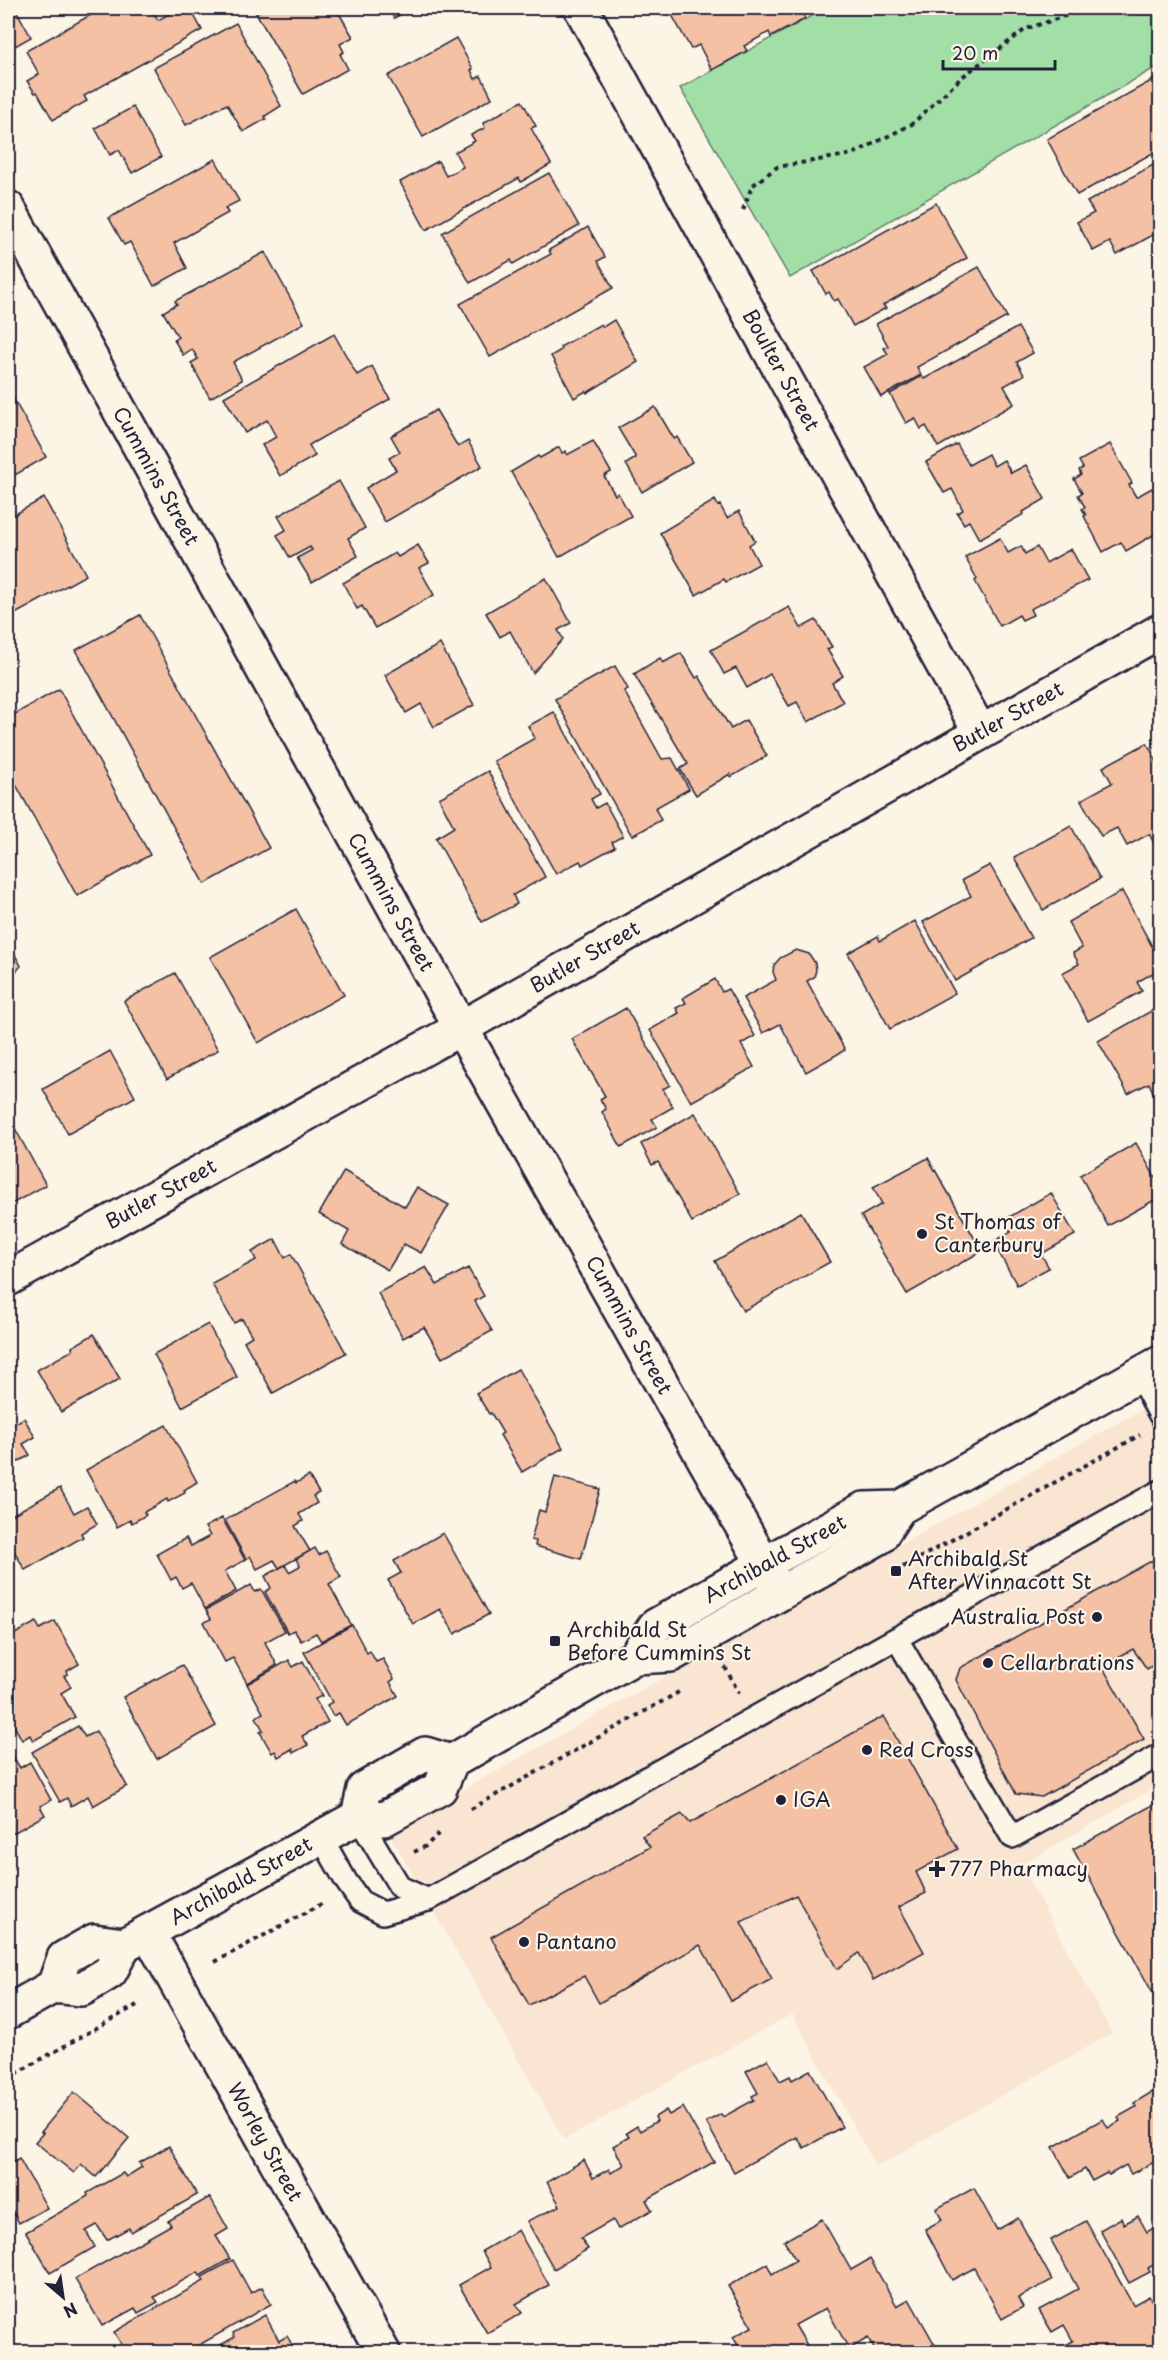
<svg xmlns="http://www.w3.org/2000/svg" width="1168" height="2360" font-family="'Playpen Sans',sans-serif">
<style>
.built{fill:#fae5d2}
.green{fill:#a2dfa6;stroke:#628070;stroke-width:1.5}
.building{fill:#f5c1a5;stroke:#22223b;stroke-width:1.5}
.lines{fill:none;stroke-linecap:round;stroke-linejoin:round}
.service-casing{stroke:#22223b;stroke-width:26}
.minor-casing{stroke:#22223b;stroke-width:38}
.tertiary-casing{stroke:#22223b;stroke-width:38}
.path{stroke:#22223b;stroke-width:4;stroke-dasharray:4.5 4.5;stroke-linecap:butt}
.service{stroke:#fcf5e5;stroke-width:21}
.minor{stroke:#fcf5e5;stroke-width:33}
.tertiary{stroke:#fcf5e5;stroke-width:33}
.poi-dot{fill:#22223b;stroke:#fcf5e5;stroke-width:2}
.labels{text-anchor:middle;stroke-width:4.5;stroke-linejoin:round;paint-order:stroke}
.street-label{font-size:20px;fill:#22223b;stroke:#fcf5e5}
.poi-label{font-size:20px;fill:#22223b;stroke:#fcf5e5;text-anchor:start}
</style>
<rect width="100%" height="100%" fill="#fcf5e5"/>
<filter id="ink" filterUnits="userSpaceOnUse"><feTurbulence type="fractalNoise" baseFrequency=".0167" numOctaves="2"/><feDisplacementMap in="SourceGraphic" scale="12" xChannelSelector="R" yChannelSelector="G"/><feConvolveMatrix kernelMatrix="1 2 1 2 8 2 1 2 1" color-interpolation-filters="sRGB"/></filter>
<g filter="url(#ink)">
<!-- built -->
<polygon class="built" points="1160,1399 1160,1785 1021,1865 1112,2033 876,2167 792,2014 564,2140 388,1832"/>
<!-- green -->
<polygon class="green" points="826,8 1160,8 1160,65 790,278 680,88"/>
<!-- building -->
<g class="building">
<polygon points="8,8 15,8 31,37 8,50"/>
<polygon points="103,8 151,8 158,20 180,8 190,8 202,30 84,96 87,101 53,120 37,92 35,93 27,81 39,74 26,51"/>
<polygon points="265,8 336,8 353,37 340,44 344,52 340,54 348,69 303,94 256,13"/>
<polygon points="388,8 413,8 394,18"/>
<polygon points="686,8 799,8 805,19 771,37 769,32 744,46 747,51 712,70 699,45 691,49 672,15"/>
<polygon points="236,23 281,106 265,116 266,119 243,132 227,104 186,125 154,68"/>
<polygon points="456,38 473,69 471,70 475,79 481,76 492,98 423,137 388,76"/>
<polygon points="1160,76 1160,149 1077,195 1047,139"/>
<polygon points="522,101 536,126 531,128 551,164 521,182 519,178 426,230 400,182 438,161 446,176 463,167 455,152 475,141 471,135 485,128 483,123"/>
<polygon points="133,107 161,157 132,173 119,150 110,155 95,128"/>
<polygon points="215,159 239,201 225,208 228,213 174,243 187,268 154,286 130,242 124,245 109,218"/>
<polygon points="1160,161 1160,231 1117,255 1110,242 1093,251 1077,222 1094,213 1087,202"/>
<polygon points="549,173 579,226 513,264 511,260 470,283 442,233"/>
<polygon points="936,203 967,258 883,305 886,308 853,326 838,299 834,301 829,292 826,294 813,271"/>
<polygon points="588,227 605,257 598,261 613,288 490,357 460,304 551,254 549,250"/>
<polygon points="265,252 304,323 233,362 242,380 210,398 191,363 198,359 192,349 183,355 174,340 178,337 163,312 177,304 175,301"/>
<polygon points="979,267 1007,317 917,367 921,375 881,397 864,367 888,354 884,348 888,346 876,324"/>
<polygon points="614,320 638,362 587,393 586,391 574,398 551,356 561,350 560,347 601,324 603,327"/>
<polygon points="1018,327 1033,353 1017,362 1024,375 1004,386 1014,404 938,447 926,426 921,429 915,418 906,423 890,394 922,376 924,379"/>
<polygon points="334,334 357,375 372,366 390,399 309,445 315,456 280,476 262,445 276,437 267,420 245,433 224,397"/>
<polygon points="8,389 46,457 8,479"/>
<polygon points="655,407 674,439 677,437 692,462 642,492 626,464 636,458 618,428"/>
<polygon points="436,410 458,447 468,441 482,466 385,522 366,488 396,470 389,458 400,452 391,436"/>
<polygon points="593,441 611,472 604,476 615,495 618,493 631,516 559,557 511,472 538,456 540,458 559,447 562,453 566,451 567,455"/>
<polygon points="957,444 969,465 988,454 994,466 1004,460 1011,473 1026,465 1045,499 1023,512 1024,514 979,539 969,521 964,524 957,513 963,510 952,489 944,493 926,462"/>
<polygon points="1110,444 1132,483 1129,485 1136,497 1152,488 1154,491 1160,488 1160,531 1126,551 1121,542 1103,552 1084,516 1086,515 1082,509 1085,507 1078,495 1082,493 1074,479 1081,475 1079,470 1083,468 1079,461"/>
<polygon points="339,481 365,528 348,538 358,556 312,582 297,558 312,550 310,547 290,558 277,535 286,530 278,516"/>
<polygon points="44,498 86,575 8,618 8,518"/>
<polygon points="715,500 718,506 720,505 727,518 739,511 755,541 749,545 759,564 726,582 724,579 696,595 660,533"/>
<polygon points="1000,538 1008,553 1021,546 1025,554 1037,547 1046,563 1071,549 1088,580 1030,609 1033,615 1022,620 1019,615 1000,626 975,581 977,579 965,557"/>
<polygon points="418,545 429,563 419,568 434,595 375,628 362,606 357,609 343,583 395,553 398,557"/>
<polygon points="546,578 571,623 558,630 563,639 533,673 510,631 500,637 486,613"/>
<polygon points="789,607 801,628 816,620 832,647 827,649 843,676 832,683 843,702 808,722 797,702 789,706 770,674 747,688 736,668 724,674 711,650"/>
<polygon points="140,615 269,848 205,884 76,650"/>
<polygon points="440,644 474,705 434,727 421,704 406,713 385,675"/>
<polygon points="681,653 696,678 699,676 731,729 746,720 767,756 731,777 730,774 696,795 680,769 688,764 634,674 660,658 663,663"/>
<polygon points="615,666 628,689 624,691 662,759 672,758 689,789 655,808 661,820 632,836 555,699"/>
<polygon points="59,689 150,855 77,896 8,770 8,718"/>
<polygon points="554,712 600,794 591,799 596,808 605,803 623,836 612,842 615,847 582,865 580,861 556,874 494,761 535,738 528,726"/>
<polygon points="1147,743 1160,768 1159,852 1149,834 1127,846 1117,828 1101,836 1081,800 1112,783 1103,767"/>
<polygon points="488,771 545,877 513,895 517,904 482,922 436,838 454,827 439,798"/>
<polygon points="1071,826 1100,879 1043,910 1014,857"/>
<polygon points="990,865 1031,938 955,981 923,922 971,896 962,880"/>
<polygon points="1122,891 1160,961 1160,969 1137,982 1142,991 1088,1021 1062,973 1079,964 1073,953 1082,948 1068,922"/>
<polygon points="296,909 344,995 258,1043 210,957"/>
<polygon points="915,921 955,993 890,1029 848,953 878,936 880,941"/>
<polygon points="8,942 21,966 8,980"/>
<polygon points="796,950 809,954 815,963 816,970 814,977 807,981 845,1050 806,1072 780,1024 763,1033 743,998 776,980 773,972 774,965 780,958"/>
<polygon points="175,973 218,1050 167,1079 124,1001"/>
<polygon points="715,979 722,992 728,989 755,1036 741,1044 754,1067 691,1102 650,1030 679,1013 676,1008 686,1003 683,998"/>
<polygon points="1160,1006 1160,1088 1153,1092 1149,1083 1128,1094 1098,1041"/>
<polygon points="626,1008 670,1085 663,1089 673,1107 652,1119 657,1127 621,1147 602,1112 606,1109 600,1099 605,1096 572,1039"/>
<polygon points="110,1051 135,1097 68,1134 43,1089"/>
<polygon points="695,1113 740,1194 692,1222 658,1162 652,1165 641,1144"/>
<polygon points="12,1123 46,1185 8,1206 8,1125"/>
<polygon points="1136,1143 1160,1186 1160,1197 1108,1226 1080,1175"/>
<polygon points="928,1158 982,1251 907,1294 861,1216 882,1204 873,1187"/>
<polygon points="344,1171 405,1207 417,1187 449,1205 421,1253 404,1244 388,1270 342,1244 349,1231 319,1214"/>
<polygon points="1051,1193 1075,1235 1041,1254 1049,1268 1017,1285 993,1242 1011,1232 1004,1220"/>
<polygon points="801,1212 830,1262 743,1311 715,1261"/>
<polygon points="275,1239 285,1258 291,1254 346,1353 273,1393 244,1341 252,1336 242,1319 234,1323 212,1284 256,1260 252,1252"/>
<polygon points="426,1267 437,1285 468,1268 484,1296 475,1301 492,1331 442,1358 424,1327 403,1338 378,1293"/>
<polygon points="208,1324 237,1377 182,1407 154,1354"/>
<polygon points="94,1334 120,1379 61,1412 37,1370 73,1350 72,1347"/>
<polygon points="518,1369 563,1448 522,1472 500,1435 503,1433 491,1413 489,1414 476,1393"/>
<polygon points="8,1417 12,1425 24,1418 35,1437 23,1444 30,1455 8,1468"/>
<polygon points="166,1425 197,1482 184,1490 185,1493 168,1502 167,1499 144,1512 146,1515 132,1523 130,1520 117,1527 86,1470"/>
<polygon points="309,1476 319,1493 313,1496 317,1503 299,1514 303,1521 295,1526 310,1551 279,1568 274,1560 257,1569 250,1556 246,1559 225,1520 295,1481 296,1483"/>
<polygon points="555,1477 600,1489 581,1559 535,1546 536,1541 531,1540 539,1510 545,1512"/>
<polygon points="60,1488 74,1513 87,1506 97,1524 81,1533 83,1537 25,1570 8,1540 8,1517"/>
<polygon points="222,1518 245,1560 225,1571 236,1591 205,1609 191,1583 182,1588 176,1577 171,1580 157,1554 186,1538 191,1546 210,1536 205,1527"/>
<polygon points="443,1533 489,1614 455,1634 440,1609 413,1624 388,1580 401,1573 394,1561"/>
<polygon points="315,1548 319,1555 326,1551 341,1577 329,1584 351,1625 321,1641 316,1633 301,1641 294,1630 288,1633 265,1592 271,1588 265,1576 285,1565 289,1572 300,1566 296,1559"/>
<polygon points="1160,1556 1160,1661 1147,1669 1133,1649 1102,1666 1144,1739 1042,1797 1016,1794 956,1680 960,1668"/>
<polygon points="251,1585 255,1592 261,1589 285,1631 265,1642 277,1665 247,1683 233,1658 225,1662 204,1622 211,1619 206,1610"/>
<polygon points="55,1621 79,1664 67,1671 68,1674 64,1676 71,1687 61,1693 75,1717 33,1741 30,1735 22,1740 8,1714 8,1638 36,1622 40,1629"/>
<polygon points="352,1625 367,1653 370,1651 376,1662 383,1659 394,1679 390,1682 398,1696 346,1725 339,1713 333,1716 327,1705 332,1702 304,1652"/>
<polygon points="289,1660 293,1667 303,1661 322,1696 315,1699 328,1722 302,1736 308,1745 293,1753 292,1749 278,1757 275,1751 272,1753 260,1732 263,1730 256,1717 263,1713 247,1684"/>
<polygon points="182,1665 216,1726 157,1759 123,1697"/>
<polygon points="884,1716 958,1849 916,1872 926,1893 899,1907 924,1952 873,1980 859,1953 837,1969 796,1895 741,1922 772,1979 731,2001 700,1945 599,2003 584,1976 529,2005 491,1937 650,1847 642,1836 682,1814 690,1823"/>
<polygon points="78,1726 85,1737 96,1731 127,1786 93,1806 88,1796 71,1806 67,1798 60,1802 32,1752"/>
<polygon points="11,1753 20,1768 30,1762 51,1800 40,1806 45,1815 8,1836 8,1756"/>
<polygon points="1160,1801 1160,2006 1073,1849"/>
<polygon points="768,2059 780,2081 790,2076 792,2080 810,2070 842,2127 804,2148 797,2137 734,2172 706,2122 721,2114 723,2117 754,2100 752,2096 758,2093 746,2071"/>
<polygon points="1160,2087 1160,2159 1131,2174 1126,2165 1109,2175 1107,2173 1092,2181 1085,2169 1070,2178 1053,2147 1103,2119 1108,2128 1120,2121 1118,2117 1136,2107 1134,2103"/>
<polygon points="74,2092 129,2138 96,2177 81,2164 74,2173 35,2142 43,2133 41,2132"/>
<polygon points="683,2107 714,2162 646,2200 652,2210 618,2229 613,2220 581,2238 588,2249 554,2269 527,2221 560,2206 547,2182 584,2160 593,2178 609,2169 611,2173 624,2165 613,2146 629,2137 626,2133 637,2126 640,2131 657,2121 655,2117 666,2110 669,2115"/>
<polygon points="169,2146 197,2195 131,2232 129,2228 107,2240 97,2225 86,2231 95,2247 50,2273 26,2232 88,2196 87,2193 123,2173 126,2177 142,2167 139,2163"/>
<polygon points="19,2158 47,2208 19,2223 8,2202 8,2165"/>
<polygon points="974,2188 997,2230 1018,2218 1052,2280 1018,2298 1023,2307 1002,2319 974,2268 952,2280 925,2229 942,2220 936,2209"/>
<polygon points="210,2197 228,2229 216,2236 230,2259 200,2276 198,2272 154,2297 158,2302 138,2313 135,2308 102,2326 75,2279 171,2225 168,2221"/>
<polygon points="1138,2216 1147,2232 1157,2226 1155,2222 1160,2219 1160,2261 1148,2268 1150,2272 1129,2283 1100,2230 1121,2218 1124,2224"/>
<polygon points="822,2219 851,2270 870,2259 897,2306 909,2299 939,2352 876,2352 868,2338 849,2349 826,2308 795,2325 811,2352 742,2352 733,2337 752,2327 728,2286 767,2264 772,2274 796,2260 784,2241"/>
<polygon points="1086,2221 1133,2305 1149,2296 1158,2311 1160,2309 1160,2352 1053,2352 1073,2341 1064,2325 1052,2332 1039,2310 1078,2289 1051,2240"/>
<polygon points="518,2230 549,2285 516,2304 522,2313 487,2333 459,2285 491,2267 482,2251"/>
<polygon points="233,2260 251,2293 262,2287 271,2304 187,2352 126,2352 114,2332 204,2281 202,2277"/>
<polygon points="265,2315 279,2341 287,2336 296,2352 208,2352 235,2337 233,2333"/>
</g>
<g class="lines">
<!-- service casing -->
<g class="service-casing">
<g id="service">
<polyline points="1139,1375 1160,1415"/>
<polyline points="897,1639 1012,1837 1160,1755"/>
<polyline points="358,1817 400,1887 428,1900"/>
<polyline points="321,1837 346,1881 360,1901 383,1913 428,1900 1160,1491"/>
</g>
</g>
<!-- minor casing -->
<g class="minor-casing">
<g id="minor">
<polyline points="581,8 980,732"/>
<polyline points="8,208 461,1028 777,1588"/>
<polyline points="8,1279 461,1028 1160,631"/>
<polyline points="148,1932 383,2352"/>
</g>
</g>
<!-- tertiary casing -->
<g class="tertiary-casing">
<g id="tertiary">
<polyline points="635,1657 655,1626 764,1564 864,1509 899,1508 1160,1363"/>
<polyline points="358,1817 364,1789 425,1754 451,1762"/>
<polyline points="54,1986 64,1958 94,1941 124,1945"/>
<polyline points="8,2012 54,1986 82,1989 110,1972 124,1945 358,1817 384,1819 440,1788 451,1762 635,1657 671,1655 880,1537 899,1508"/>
</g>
</g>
<!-- path -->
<g class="path">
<polyline points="743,210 752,186 777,167 853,154 912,124 962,77 1026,29 1089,8"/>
<polyline points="903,1567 1140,1435"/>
<polyline points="725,1667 739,1693"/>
<polyline points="471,1809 679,1692"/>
<polyline points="414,1852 426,1846 439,1833"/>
<polyline points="215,1962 325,1902"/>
<polyline points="8,2078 137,2005"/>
</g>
<!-- service -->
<use href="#service" class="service"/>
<!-- minor -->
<use href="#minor" class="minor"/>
<!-- tertiary -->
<use href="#tertiary" class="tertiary"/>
</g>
</g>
<!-- markers -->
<g class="poi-dot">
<circle cx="922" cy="1234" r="6"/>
<rect x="890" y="1565" width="12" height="12" rx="3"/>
<circle cx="1097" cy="1617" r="6"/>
<rect x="549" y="1635" width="12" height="12" rx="3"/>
<circle cx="988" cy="1663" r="6"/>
<circle cx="867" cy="1750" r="6"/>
<circle cx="781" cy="1800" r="6"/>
<path d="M934 1860h6v6h6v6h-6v6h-6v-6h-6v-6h6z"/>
<circle cx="524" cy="1942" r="6"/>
</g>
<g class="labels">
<!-- street labels -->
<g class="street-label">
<text transform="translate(781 370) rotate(61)" y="7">Boulter Street</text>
<text transform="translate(156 476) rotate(61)" y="7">Cummins Street</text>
<text transform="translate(1008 717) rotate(-29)" y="7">Butler Street</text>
<text transform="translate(391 902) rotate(61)" y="7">Cummins Street</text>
<text transform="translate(585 957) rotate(-30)" y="7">Butler Street</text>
<text transform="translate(161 1194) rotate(-29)" y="7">Butler Street</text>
<text transform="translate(629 1325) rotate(61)" y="7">Cummins Street</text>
<text transform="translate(775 1559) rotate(-29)" y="7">Archibald Street</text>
<text transform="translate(241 1881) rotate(-29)" y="7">Archibald Street</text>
<text transform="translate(265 2142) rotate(61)" y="7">Worley Street</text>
</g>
<!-- poi labels -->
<g class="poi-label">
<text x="934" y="1229">St Thomas of<tspan x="934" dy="23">Canterbury</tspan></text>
<text x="908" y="1566">Archibald St<tspan x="908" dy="23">After Winnacott St</tspan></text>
<text x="1085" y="1624" text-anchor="end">Australia Post</text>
<text x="567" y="1637">Archibald St<tspan x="567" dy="23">Before Cummins St</tspan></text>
<text x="1000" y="1670">Cellarbrations</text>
<text x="879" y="1757">Red Cross</text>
<text x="793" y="1807">IGA</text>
<text x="949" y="1876">777 Pharmacy</text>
<text x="536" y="1949">Pantano</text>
</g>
</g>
<!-- margin -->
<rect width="1168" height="2360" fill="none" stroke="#fcf5e5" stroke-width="30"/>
<rect x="15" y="15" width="1138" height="2330" fill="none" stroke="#22223b" stroke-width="2" filter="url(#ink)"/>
<!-- north arrow -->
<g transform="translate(63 2297) rotate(151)" stroke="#fcf5e5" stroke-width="4.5" paint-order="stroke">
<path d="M0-4.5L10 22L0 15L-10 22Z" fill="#22223b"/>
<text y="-9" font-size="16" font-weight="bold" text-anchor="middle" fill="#22223b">N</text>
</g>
<!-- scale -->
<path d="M943 60v9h112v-9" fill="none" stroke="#22223b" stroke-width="3"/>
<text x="952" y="60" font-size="18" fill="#22223b" stroke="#fcf5e5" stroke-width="4.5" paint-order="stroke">20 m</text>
</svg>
